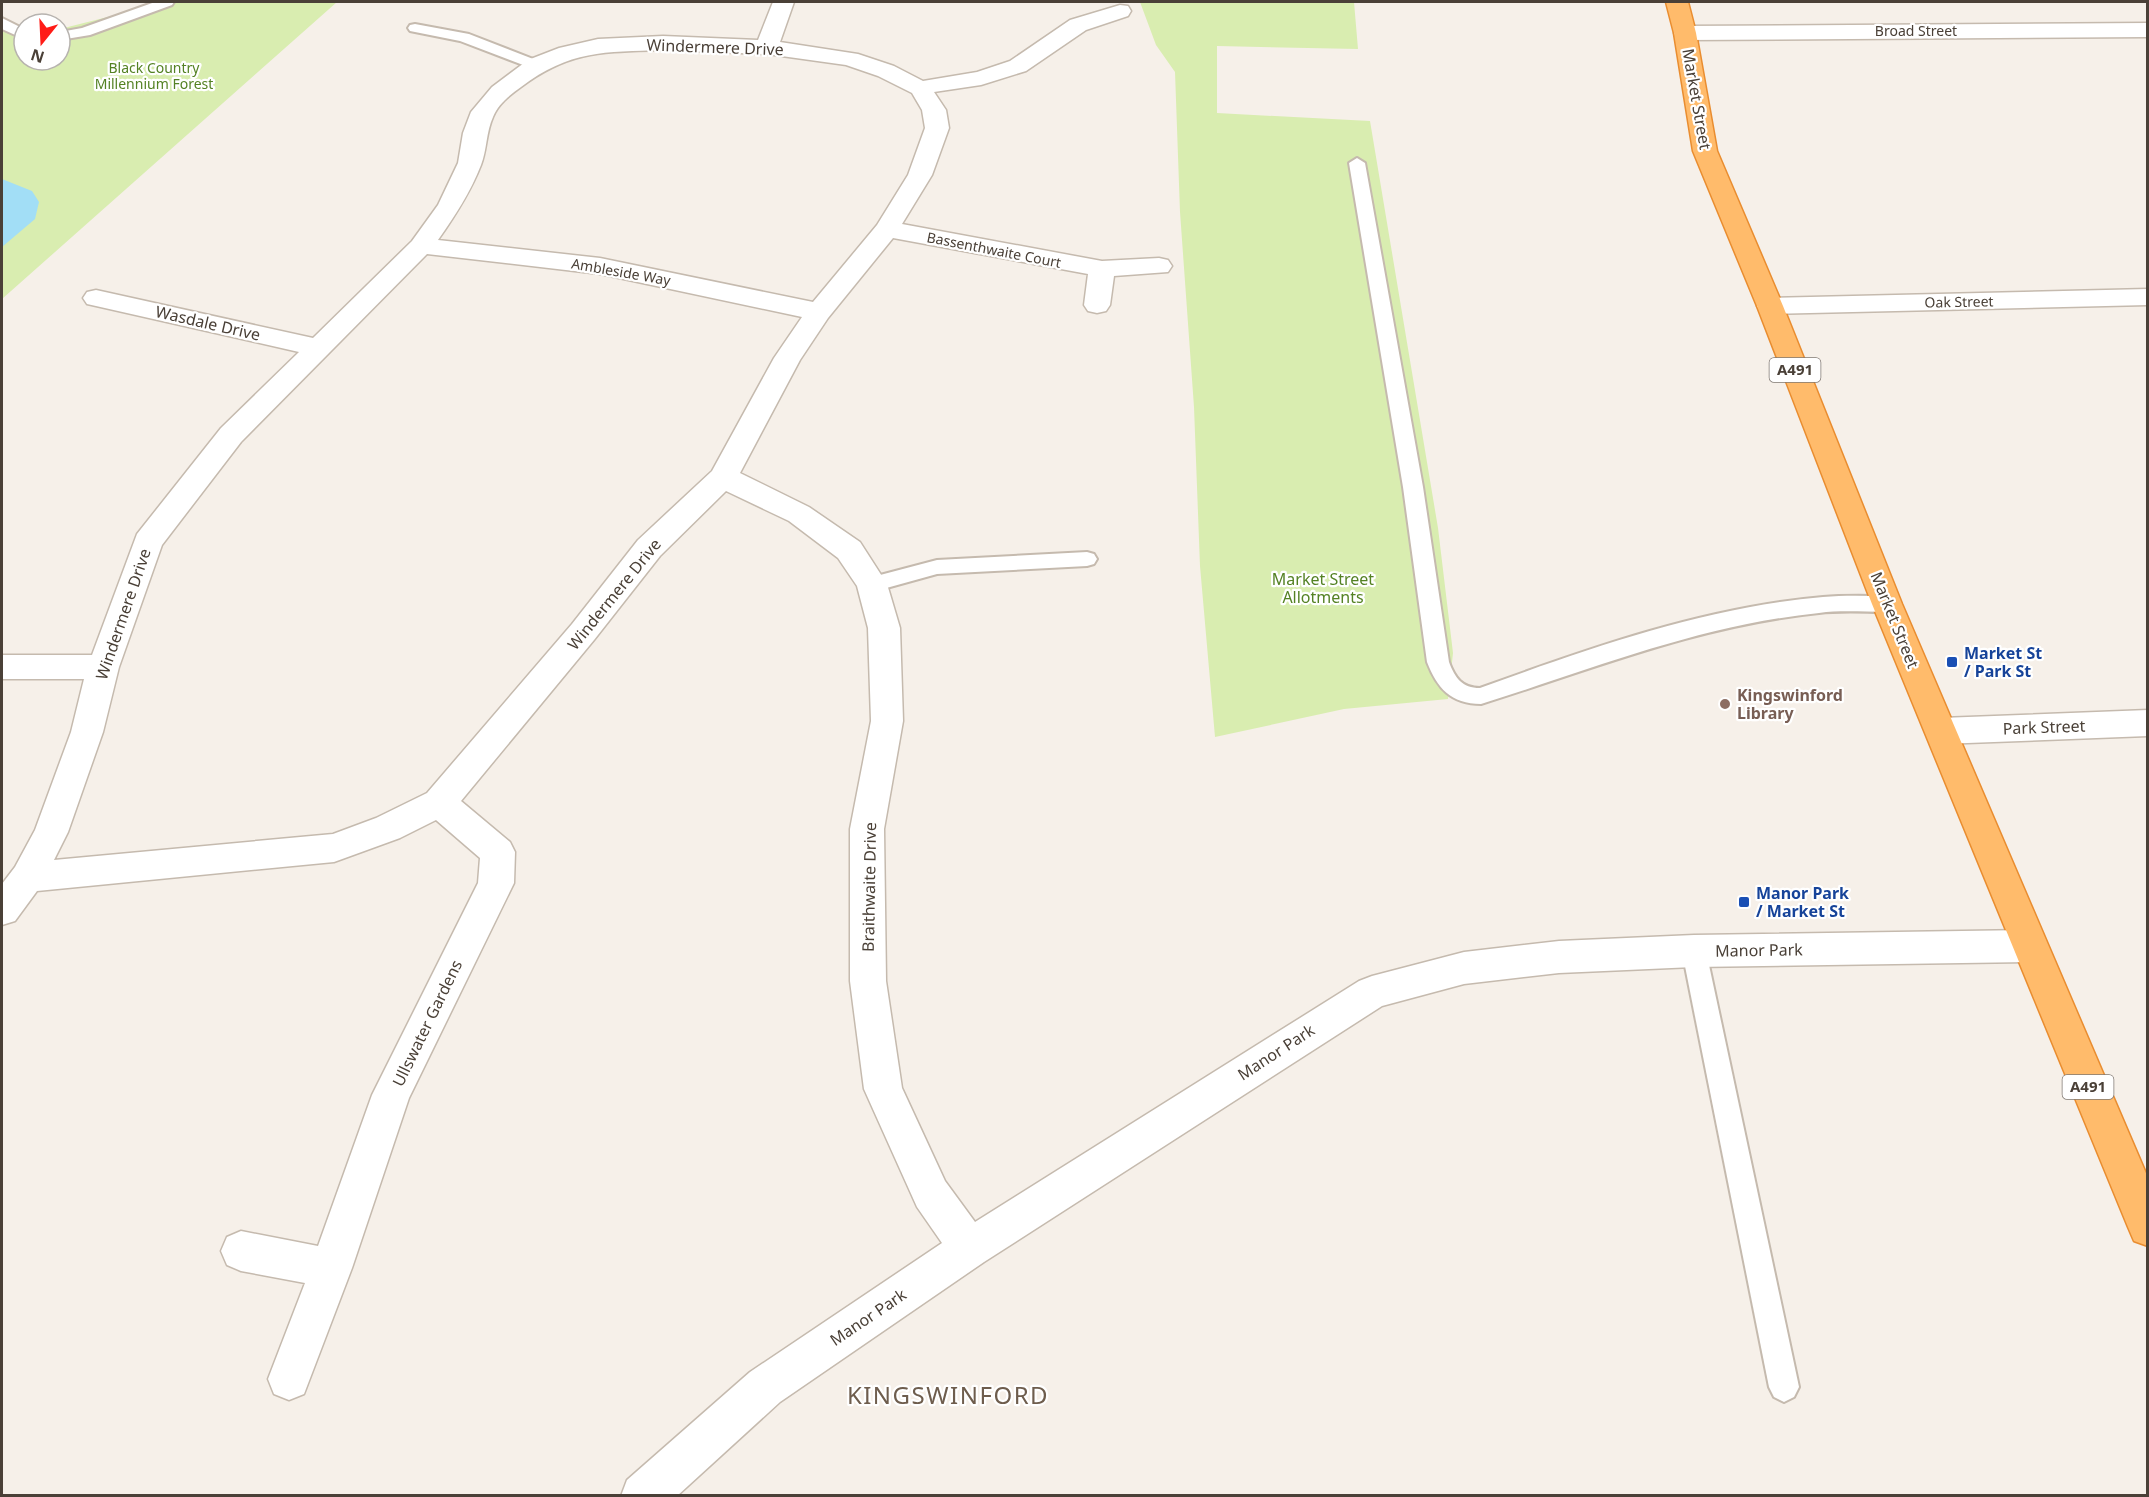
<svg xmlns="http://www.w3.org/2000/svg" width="2149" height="1497" font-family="'Noto Sans',sans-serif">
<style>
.green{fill:#d9edb0}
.water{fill:#a2def6}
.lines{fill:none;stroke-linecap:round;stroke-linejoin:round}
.lane-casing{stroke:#c5baae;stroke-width:4}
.street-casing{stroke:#c5baae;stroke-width:3}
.highway-casing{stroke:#e98d30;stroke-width:3}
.lane{fill:#fff;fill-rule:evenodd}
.street{fill:#fff;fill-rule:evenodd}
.highway{fill:#ffbb6b;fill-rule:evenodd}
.transit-dot{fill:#1a4fb4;stroke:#fff;stroke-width:2}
.education-dot{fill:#8d6e63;stroke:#fff;stroke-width:2}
.labels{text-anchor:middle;stroke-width:4.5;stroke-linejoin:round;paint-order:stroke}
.far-street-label{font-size:14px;fill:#4a4037;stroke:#fff}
.far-park-label{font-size:14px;fill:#548224;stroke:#fff}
.shield{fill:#fff;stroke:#807973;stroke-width:1.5}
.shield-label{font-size:15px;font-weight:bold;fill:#4a4037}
.street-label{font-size:16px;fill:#4a4037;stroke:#fff}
.park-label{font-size:16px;fill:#548224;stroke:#fff}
.transit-label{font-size:16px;font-weight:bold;fill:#164399;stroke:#fff;text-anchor:start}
.education-label{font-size:16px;font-weight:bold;fill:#785e54;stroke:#fff;text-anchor:start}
.near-quarter-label{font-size:24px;letter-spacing:1.5px;fill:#6e5d4d;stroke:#fff}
</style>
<rect width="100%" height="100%" fill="#f6f0e9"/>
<!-- green -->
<g class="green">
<polygon points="167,2 337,2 2,299 2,16 24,32 24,60 60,60 60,29"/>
<polygon points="1140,2 1354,2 1358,49 1217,46 1217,113 1370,121 1438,528 1453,653 1448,699 1344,709 1215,737 1200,566 1194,407 1180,212 1175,72 1156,45"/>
</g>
<!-- water -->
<polygon class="water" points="2,179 32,191 39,202 35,219 2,247"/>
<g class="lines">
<!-- lane casing -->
<g class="lane-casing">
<g id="lane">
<polygon points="155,2 174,2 172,5 90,35 60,40 60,32 82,28"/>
<polygon points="2,18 24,29 24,39 2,29"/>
<polygon points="415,24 469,34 541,62 544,65 541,68 531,68 460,41 410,31 408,28 410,25"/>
<path d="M1357,158L1365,163L1423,487L1449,662C1455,678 1462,688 1480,688C1590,648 1706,607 1823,597C1844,595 1866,596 1887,596L1894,599L1897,604L1894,609L1887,612C1864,612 1841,610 1819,613C1700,625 1593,669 1481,704C1451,704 1437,688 1427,662L1403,487L1349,163Z"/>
<polygon points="1087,552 1094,554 1097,559 1094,564 1087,566 937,574 872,592 865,589 862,584 865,579 937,560"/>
<polygon points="1694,940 1703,943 1706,951 1799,1387 1794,1397 1784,1402 1774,1397 1769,1387 1682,951 1685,943"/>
</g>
</g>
<!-- street casing -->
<g class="street-casing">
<g id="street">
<path d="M773,2H794L780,42L858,54L894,66L923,81L977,72L1010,61L1070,20L1120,5L1128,6L1131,11L1128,16L1086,30L1026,71L981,85L934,92L946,110L949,128L932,175L902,224L1102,261L1159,258L1168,260L1172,266L1168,272L1114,276L1110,305L1106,311L1097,313L1088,311L1084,305L1088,274L893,238L828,318L800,360L740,473L809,507L860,542L887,584L900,628L903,721L884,829L886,981L902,1088L945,1181L975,1222L1359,981L1372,976L1464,952L1559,941L1694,935L2029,930L2042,935L2047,946L2042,957L2029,962L1694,967L1559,973L1464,984L1382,1006L984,1262L780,1402L677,1496H621L627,1480L750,1372L942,1243L917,1207L864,1089L850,981V829L871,721L868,628L857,586L838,558L789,521L726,491L660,556L594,640L461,801L510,842L515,852L514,883L409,1098L352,1268L304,1394L289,1400L274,1394L268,1379L305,1283L241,1271L227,1265L221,1251L227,1237L241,1231L318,1246L372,1095L478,883L480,858L436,820L400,838L334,862L37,891L15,921L2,925V884L15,867L35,830L71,732L84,679H2V655H92L137,534L221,428L299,352L96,306L87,304L83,298L87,292L96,290L313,338L412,241L438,205L458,163L463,133L471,112L492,87L528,60L559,48L598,39L663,36L758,40ZM663,50L767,54L846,65L878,76L912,93L922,110L925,128L908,175L877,225L813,302L600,258L438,240C455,216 470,193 481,165C487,150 486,132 493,117C498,104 510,95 521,87C570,50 604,52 663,50ZM427,254L600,274L802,317L774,358L712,471L638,540L572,624L427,793L376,818L333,834L54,860L68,832L103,732L119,667L162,545L241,442Z"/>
<polygon points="2148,23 2148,37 1685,40 1677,38 1674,33 1677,28 1685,26"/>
<polygon points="2148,289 2148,305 1770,314 1761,312 1757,306 1761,300 1770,298"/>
<polygon points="2148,710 2148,736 1941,744 1929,740 1925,731 1929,722 1941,718"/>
</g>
</g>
<!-- highway casing -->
<g class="highway-casing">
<polygon id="highway" points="1666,2 1688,2 1696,33 1717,151 1783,306 1902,604 2148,1178 2148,1246 2134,1241 2128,1227 1872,604 1757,306 1693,151 1674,33"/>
</g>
<!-- lane -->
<use href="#lane" class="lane"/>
<!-- street -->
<use href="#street" class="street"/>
<!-- highway -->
<use href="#highway" class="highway"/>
</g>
<!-- markers -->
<g class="transit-dot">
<rect x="1946" y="656" width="12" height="12" rx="3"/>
<rect x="1738" y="896" width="12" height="12" rx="3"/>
</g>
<circle class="education-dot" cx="1725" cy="704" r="6"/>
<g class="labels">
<!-- far-street labels -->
<g class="far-street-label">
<text x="1916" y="36">Broad Street</text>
<text transform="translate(994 250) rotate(11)" y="5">Bassenthwaite Court</text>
<text transform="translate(621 272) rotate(10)" y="5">Ambleside Way</text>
<text transform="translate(1959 302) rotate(-1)" y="5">Oak Street</text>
</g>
<!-- far-park labels -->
<g class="far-park-label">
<text x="154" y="73">Black Country<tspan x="154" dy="16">Millennium Forest</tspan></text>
</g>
<!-- shield labels -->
<g class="shield">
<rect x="1769.5" y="358" width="51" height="24" rx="4.5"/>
<rect x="2062.5" y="1075" width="51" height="24" rx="4.5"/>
</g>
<g class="shield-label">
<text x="1795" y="375">A491</text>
<text x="2088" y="1092">A491</text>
</g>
<!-- street labels -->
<g class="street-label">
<text transform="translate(715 47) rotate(2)" y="6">Windermere Drive</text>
<text transform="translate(1697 99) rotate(80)" y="6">Market Street</text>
<text transform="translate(208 323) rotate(13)" y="6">Wasdale Drive</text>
<text transform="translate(614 594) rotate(-51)" y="6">Windermere Drive</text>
<text transform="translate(123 614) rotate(-71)" y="6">Windermere Drive</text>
<text transform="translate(1895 620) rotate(68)" y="6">Market Street</text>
<text transform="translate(2044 727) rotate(-2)" y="6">Park Street</text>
<text transform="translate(869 887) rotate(-89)" y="6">Braithwaite Drive</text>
<text transform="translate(1759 950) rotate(-1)" y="6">Manor Park</text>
<text transform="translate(427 1023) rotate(-64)" y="6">Ullswater Gardens</text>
<text transform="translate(1276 1052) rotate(-33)" y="6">Manor Park</text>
<text transform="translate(868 1317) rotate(-34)" y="6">Manor Park</text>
</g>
<!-- park labels -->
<g class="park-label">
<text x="1323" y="585">Market Street<tspan x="1323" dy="18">Allotments</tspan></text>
</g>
<!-- transit labels -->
<g class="transit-label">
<text x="1964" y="659">Market St<tspan x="1964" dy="18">/ Park St</tspan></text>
<text x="1756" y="899">Manor Park<tspan x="1756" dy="18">/ Market St</tspan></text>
</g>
<!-- education labels -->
<g class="education-label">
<text x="1737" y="701">Kingswinford<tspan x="1737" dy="18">Library</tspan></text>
</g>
<!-- near-quarter labels -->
<g class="near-quarter-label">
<text x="948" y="1404">KINGSWINFORD</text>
</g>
</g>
<!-- border -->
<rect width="2149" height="1497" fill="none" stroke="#4a4037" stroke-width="6"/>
<!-- north arrow -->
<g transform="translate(42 42) rotate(198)"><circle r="28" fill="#ffffff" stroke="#b7b3af" stroke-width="1.5"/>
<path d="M0-4.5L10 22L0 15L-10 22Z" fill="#ff1c17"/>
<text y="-9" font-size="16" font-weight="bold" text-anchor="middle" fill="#4a4037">N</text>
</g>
</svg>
